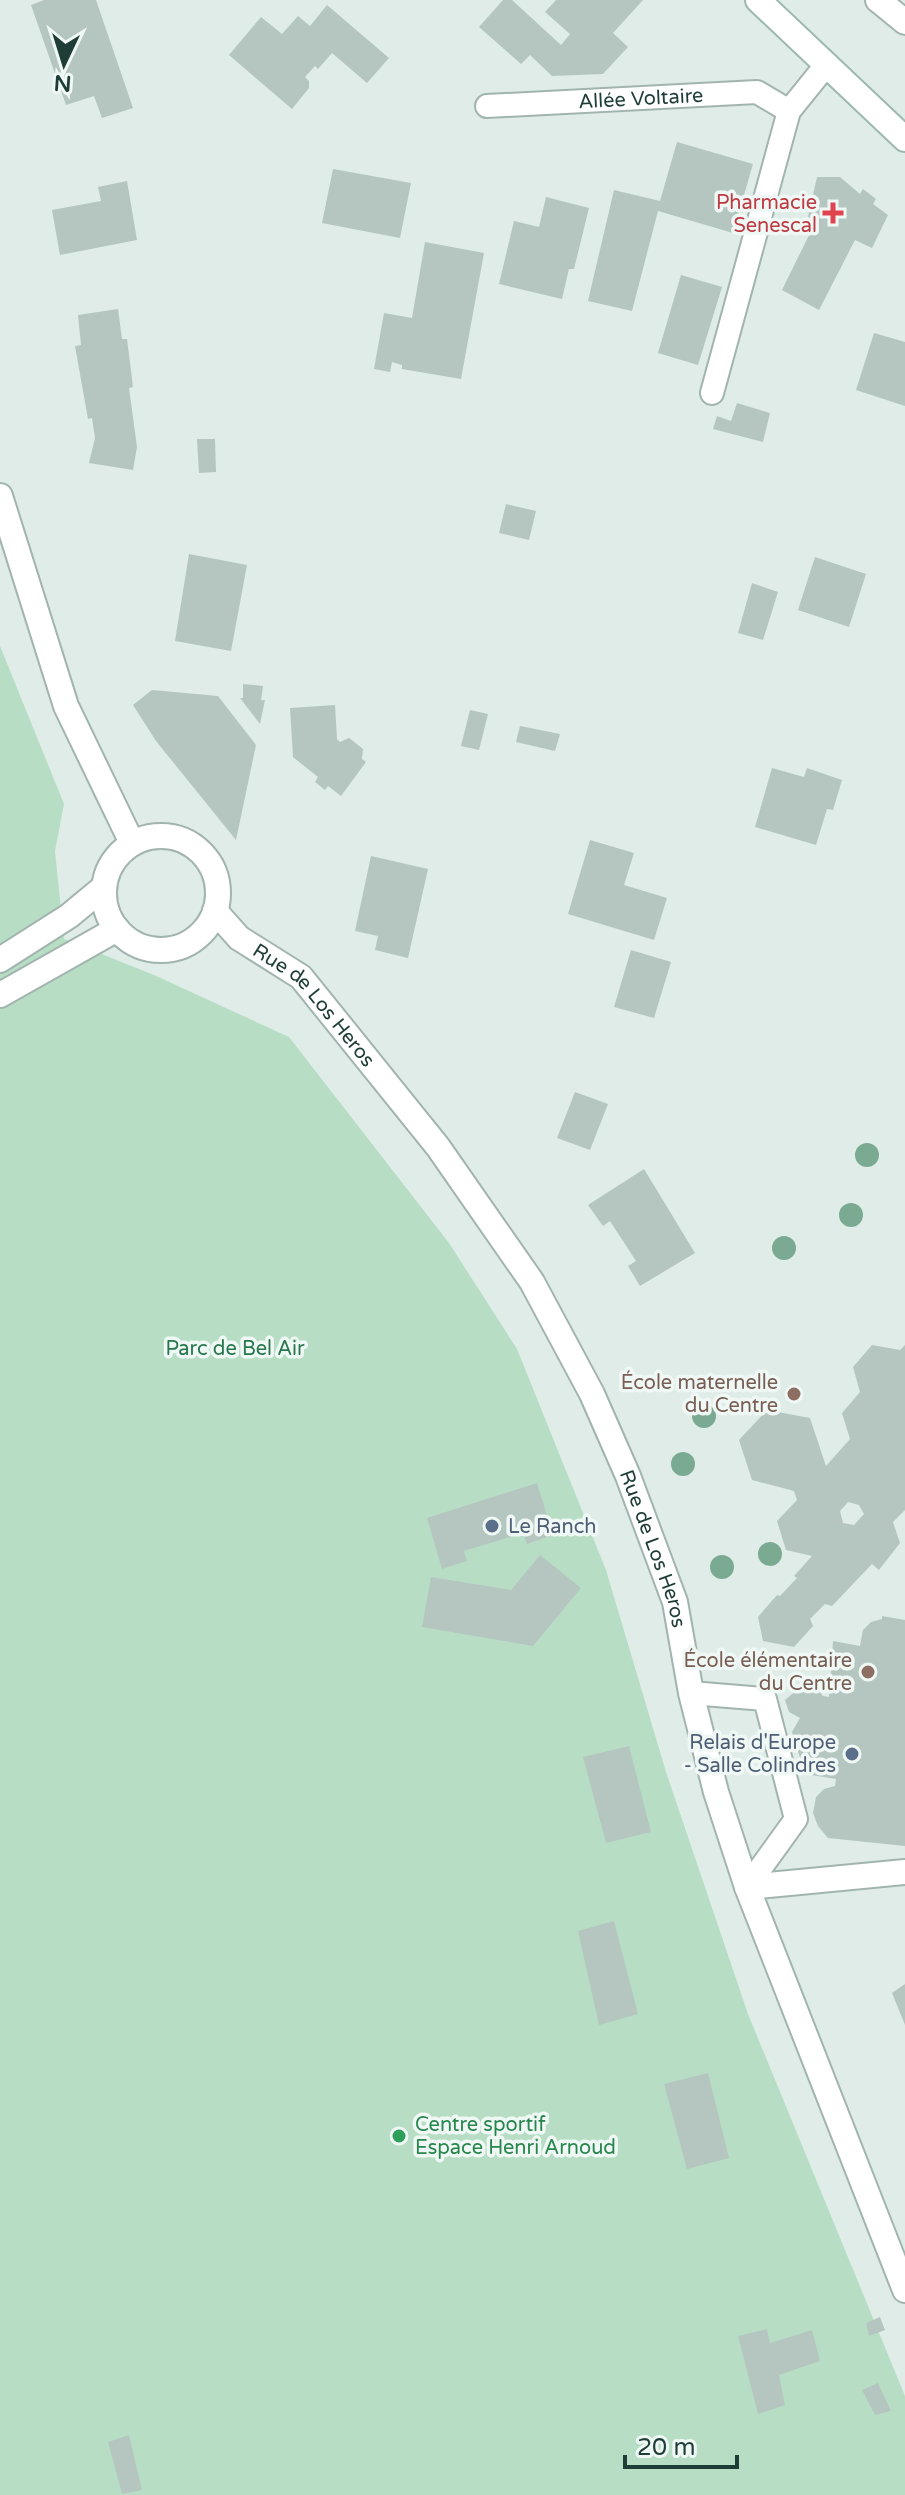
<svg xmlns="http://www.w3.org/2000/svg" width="905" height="2495" font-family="'Varela Round',sans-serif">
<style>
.green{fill:#b7dec5}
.building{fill:#b5c6c0;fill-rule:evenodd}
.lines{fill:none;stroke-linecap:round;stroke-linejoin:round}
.service-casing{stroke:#a2b4af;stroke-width:26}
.pedestrian-casing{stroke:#a2b4af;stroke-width:28}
.minor-casing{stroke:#a2b4af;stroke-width:28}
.tertiary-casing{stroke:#a2b4af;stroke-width:28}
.secondary-casing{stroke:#9db8b1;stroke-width:28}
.service{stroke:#fff;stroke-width:22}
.pedestrian{stroke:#fff;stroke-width:24}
.minor{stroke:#fff;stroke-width:24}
.tertiary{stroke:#fff;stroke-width:24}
.secondary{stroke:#fff;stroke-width:24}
.tree{fill:#7aab92}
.health-dot{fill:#e0444e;stroke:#f0f8f5;stroke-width:3}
.education-dot{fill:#8d6e63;stroke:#f0f8f5;stroke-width:3}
.service-dot{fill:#5c6f8a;stroke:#f0f8f5;stroke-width:3}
.leisure-dot{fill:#2e9e5b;stroke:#f0f8f5;stroke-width:3}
.labels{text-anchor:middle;stroke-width:7;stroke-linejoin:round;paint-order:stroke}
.street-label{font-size:20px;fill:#1f3d37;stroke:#f0f8f5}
.health-label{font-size:20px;fill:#be3a42;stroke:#f0f8f5;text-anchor:end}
.park-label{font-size:20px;fill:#27764d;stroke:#f0f8f5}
.education-label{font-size:20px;fill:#785e54;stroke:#f0f8f5;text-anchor:end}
.service-label{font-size:20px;fill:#4e5e75;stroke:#f0f8f5;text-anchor:start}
.leisure-label{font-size:20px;fill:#27864d;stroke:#f0f8f5;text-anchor:start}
</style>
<rect width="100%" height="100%" fill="#dfece7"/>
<!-- green -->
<polygon class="green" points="0,646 64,804 55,851 64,939 154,975 289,1037 449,1243 517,1349 606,1570 666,1772 748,2014 905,2396 905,2495 0,2495"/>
<!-- building -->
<g class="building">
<polygon points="44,0 96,0 133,108 102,118 94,96 66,105 31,5"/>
<polygon points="503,0 512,0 561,45 570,34 545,12 556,0 643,0 613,33 628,47 603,74 552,76 530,55 521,64 479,27"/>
<polygon points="327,5 389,58 367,83 332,53 318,69 315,66 305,77 309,81 309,88 292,109 229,55 261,17 282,34 298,16 310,26"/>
<polygon points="677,142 753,164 733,233 658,211 632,311 588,301 614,190 660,201"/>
<polygon points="333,169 411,183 400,238 322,223"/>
<polygon points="817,177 840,177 860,194 863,189 876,199 873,204 888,215 872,248 855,240 819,310 782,290 816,221 808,217"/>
<polygon points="127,181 137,240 60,255 52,210 101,201 98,187"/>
<polygon points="546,197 589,208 574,269 569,269 562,299 499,284 514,221 539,227"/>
<polygon points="425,242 484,253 461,379 402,369 402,365 392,362 390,372 374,369 384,313 412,318"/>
<polygon points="681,275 722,287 698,365 658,353"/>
<polygon points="118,309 122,339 127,339 133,387 129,388 137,447 133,470 89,463 95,438 92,418 88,419 75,346 81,345 78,315"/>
<polygon points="874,333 905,342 905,406 856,390"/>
<polygon points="737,403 770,413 763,442 713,429 717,416 731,421"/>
<polygon points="197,439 215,439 216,472 199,473"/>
<polygon points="506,504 536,511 529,540 499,533"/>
<polygon points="189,554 247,565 231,651 175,641"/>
<polygon points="815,557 866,574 849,627 798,610"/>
<polygon points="752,583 778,592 763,640 738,633"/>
<polygon points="243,684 263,686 261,700 265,700 260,724 240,698 243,698"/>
<polygon points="152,690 218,696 256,745 236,840 156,741 133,705"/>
<polygon points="335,705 337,739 340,742 349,738 363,749 362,759 366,762 341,796 328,786 325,790 315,782 318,777 293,757 290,708"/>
<polygon points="470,710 488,714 479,750 461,746"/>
<polygon points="520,726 560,734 555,751 516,742"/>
<polygon points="772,768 804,777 807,768 842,780 833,810 827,809 816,845 755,827"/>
<polygon points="590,840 634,853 624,885 667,898 654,940 568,914"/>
<polygon points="371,856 428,869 408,958 375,950 378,936 355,931"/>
<polygon points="631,950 671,962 654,1018 614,1007"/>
<polygon points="575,1092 608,1104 590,1150 557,1138"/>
<polygon points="644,1169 695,1253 640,1286 628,1266 636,1261 610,1221 603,1226 588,1205"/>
<path d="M872,1345L900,1350L905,1345V1510L893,1522L900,1543L879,1570L872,1564L832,1606L825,1604L810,1619L813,1626L794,1647L763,1641L758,1617L777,1595L780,1596L797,1578L794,1576L812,1556L786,1550L777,1521L797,1500L794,1491L752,1480L739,1440L767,1410L810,1418L826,1466L850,1439L842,1413L860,1392L853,1367ZM848,1502L859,1505L864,1514L854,1525L843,1523L840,1511Z"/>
<polygon points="537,1483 553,1535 527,1544 523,1533 464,1551 467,1561 442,1569 427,1518"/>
<polygon points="540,1555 581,1588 533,1646 422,1627 431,1577 511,1590"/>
<polygon points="882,1616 905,1620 905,1846 828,1838 818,1826 813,1813 816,1797 824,1789 835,1786 836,1779 805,1774 792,1732 800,1718 789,1712 785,1700 805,1683 812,1682 823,1696 829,1697 833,1641 860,1646 863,1630 871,1622 882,1619"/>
<polygon points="629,1746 651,1832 606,1843 583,1757"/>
<polygon points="614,1921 638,2014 599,2025 578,1931"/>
<polygon points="905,1984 905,2025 892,1993"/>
<polygon points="708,2073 729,2158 687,2169 664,2084"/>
<polygon points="880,2317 885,2330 869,2336 866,2323"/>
<polygon points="767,2329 770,2343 812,2330 820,2361 779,2375 785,2405 758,2414 738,2336"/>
<polygon points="878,2383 891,2411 875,2415 862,2390"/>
<polygon points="129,2435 142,2490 122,2494 108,2442"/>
</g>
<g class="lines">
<!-- service casing -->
<g class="service-casing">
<g id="service">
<path id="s1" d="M487,106L757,92L789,111"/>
<polyline points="712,393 789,111 827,64"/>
<polyline points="691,1693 765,1699 796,1819 747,1887"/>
</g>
</g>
<!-- pedestrian casing -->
<g class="pedestrian-casing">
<polyline id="pedestrian" points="747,1887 905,1872"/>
</g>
<!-- minor casing -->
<g class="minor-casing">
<g id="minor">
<polyline points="878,0 905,22"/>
<polyline points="0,960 69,916 104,887"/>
<polyline points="0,995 117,929"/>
</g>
</g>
<!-- tertiary casing -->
<g class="tertiary-casing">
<g id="tertiary">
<polyline points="0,496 66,706 132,843"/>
<circle cx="161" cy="893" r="57"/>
<path id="s2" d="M215,911L239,938L301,977L438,1147L532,1282L592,1394L628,1476L675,1602L691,1693L716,1792L747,1887L905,2290"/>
</g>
</g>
<!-- secondary casing -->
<g class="secondary-casing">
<polyline id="secondary" points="758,0 905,139"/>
</g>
<!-- service -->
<use href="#service" class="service"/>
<!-- pedestrian -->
<use href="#pedestrian" class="pedestrian"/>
<!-- minor -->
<use href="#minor" class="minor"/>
<!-- tertiary -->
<use href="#tertiary" class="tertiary"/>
<!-- secondary -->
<use href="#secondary" class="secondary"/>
</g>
<!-- trees -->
<g class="tree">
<circle cx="867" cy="1155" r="12"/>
<circle cx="851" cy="1215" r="12"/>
<circle cx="784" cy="1248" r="12"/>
<circle cx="704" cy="1416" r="12"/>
<circle cx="683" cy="1464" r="12"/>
<circle cx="770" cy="1554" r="12"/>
<circle cx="722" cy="1567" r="12"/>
</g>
<!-- markers -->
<path class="health-dot" d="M829 201h8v8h8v8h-8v8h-8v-8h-8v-8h8z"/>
<g class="education-dot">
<circle cx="794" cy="1394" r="8"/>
<circle cx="868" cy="1672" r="8"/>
</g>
<g class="service-dot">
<circle cx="492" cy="1526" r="8"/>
<circle cx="852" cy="1754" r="8"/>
</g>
<circle class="leisure-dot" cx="399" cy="2136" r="8"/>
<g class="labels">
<!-- street labels -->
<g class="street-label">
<text dy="7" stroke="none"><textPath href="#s1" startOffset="154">Allée Voltaire</textPath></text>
<text dy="7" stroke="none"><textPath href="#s2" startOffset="138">Rue de Los Heros</textPath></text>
<text dy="7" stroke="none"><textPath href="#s2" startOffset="786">Rue de Los Heros</textPath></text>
</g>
<!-- health labels -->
<g class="health-label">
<text x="817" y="209">Pharmacie<tspan x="817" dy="23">Senescal</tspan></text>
</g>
<!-- park labels -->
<g class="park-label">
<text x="235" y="1355">Parc de Bel Air</text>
</g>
<!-- education labels -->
<g class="education-label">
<text x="778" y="1389">École maternelle<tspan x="778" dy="23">du Centre</tspan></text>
<text x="852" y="1667">École élémentaire<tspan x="852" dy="23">du Centre</tspan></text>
</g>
<!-- service labels -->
<g class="service-label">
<text x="508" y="1533">Le Ranch</text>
<text x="836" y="1749" text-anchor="end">Relais d'Europe<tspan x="836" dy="23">- Salle Colindres</tspan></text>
</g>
<!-- leisure labels -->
<g class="leisure-label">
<text x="415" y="2131">Centre sportif<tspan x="415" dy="23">Espace Henri Arnoud</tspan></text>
</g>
</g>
<!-- north arrow -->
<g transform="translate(64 64) rotate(184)" stroke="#f0f8f5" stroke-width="6" paint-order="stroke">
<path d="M0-6L14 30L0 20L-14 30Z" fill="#1f3d37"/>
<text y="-12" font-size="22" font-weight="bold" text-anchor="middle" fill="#1f3d37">N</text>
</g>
<!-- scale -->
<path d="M625 2455v12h112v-12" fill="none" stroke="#1f3d37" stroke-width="4"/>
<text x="637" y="2455" font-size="24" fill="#1f3d37" stroke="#f0f8f5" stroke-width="6" paint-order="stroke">20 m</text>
</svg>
